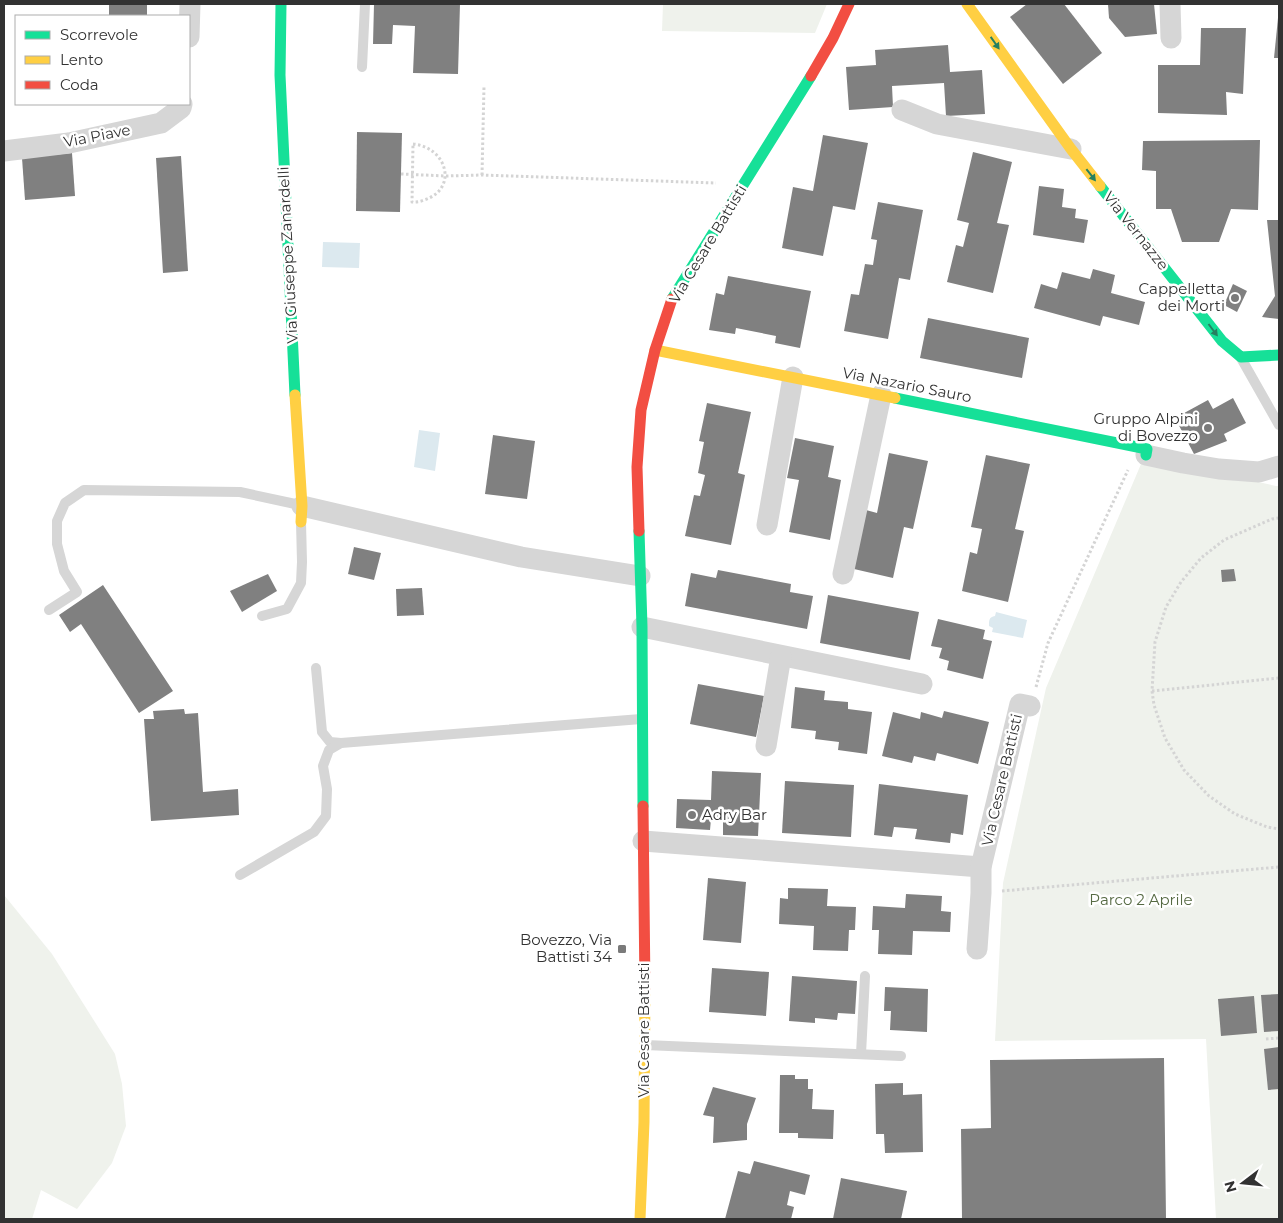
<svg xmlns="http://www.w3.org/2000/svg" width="1283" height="1223" font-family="Montserrat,sans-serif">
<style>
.green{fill:#eff2ec}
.water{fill:#dce9ef}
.building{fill:#808080}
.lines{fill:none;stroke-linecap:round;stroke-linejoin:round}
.path{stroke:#d4d4d4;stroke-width:3;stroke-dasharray:2.5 2.5;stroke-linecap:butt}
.lane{stroke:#d6d6d6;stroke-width:10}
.street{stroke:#d6d6d6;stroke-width:21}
.fast{stroke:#16e098;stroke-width:11}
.slow{stroke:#ffcf43;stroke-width:11}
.jam{stroke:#f24e42;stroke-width:11}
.oneway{fill:#258060}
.poi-dot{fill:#7a7a7a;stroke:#fff;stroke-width:2}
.labels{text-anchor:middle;stroke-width:5;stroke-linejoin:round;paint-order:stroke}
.street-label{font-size:15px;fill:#323232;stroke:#fff}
.poi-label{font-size:15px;fill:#323232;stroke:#fff;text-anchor:end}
.park-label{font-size:15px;fill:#566a43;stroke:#fff}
</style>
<rect width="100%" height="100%" fill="#fff"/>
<!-- green -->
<g class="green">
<polygon points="663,4 827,4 815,33 662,31"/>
<polygon points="1144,457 1276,486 1279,486 1279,1219 1216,1219 1206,1039 995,1041 1003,883 1046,688"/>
<polygon points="4,895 52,954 93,1019 115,1054 122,1084 126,1126 112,1163 77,1209 41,1190 32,1219 4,1219"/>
</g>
<!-- water -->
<g class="water">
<polygon points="323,242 360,243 359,268 322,267"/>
<polygon points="419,430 440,433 435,471 414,467"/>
<path d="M996,612L1027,620L1023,638L992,632L993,628L989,626C989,620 989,617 995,616Z"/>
</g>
<!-- building -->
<g class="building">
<rect x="109" y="4" width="38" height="12"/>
<polygon points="374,4 460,4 458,74 413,73 415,26 393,25 392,44 373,44"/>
<polygon points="1027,4 1064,4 1102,53 1063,84 1010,17"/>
<polygon points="1108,4 1154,4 1157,34 1125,37 1109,18"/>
<polygon points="1278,18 1279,18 1279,58 1274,58"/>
<polygon points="1201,28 1246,28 1243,94 1226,92 1227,115 1158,113 1158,65 1200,65"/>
<polygon points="948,45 950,72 982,70 985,114 946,116 944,83 892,86 893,107 849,110 846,67 876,65 875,50"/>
<polygon points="357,132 402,133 400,212 356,211"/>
<polygon points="823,135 868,143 855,210 833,206 823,256 782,248 793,187 813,191"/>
<polygon points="1260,140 1258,210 1231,209 1219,242 1182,242 1171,209 1156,209 1156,171 1142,170 1143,141"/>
<polygon points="973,152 1012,162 997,223 1009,225 993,293 947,282 956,245 963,247 969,223 957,220"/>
<polygon points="72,153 75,196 25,200 22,158"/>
<polygon points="181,156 188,271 163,273 156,158"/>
<polygon points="1039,186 1064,189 1062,207 1076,209 1075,218 1088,220 1084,243 1033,235"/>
<polygon points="878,202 923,210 910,280 899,278 888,339 844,331 851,294 859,295 865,264 873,265 877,240 871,239"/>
<polygon points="1267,220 1279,220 1279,319 1262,317 1275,296"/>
<polygon points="1093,269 1115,275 1111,293 1145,302 1139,325 1103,316 1100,326 1034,308 1041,284 1057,289 1062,272 1090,279"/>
<polygon points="728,276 811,291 800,348 775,343 776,336 736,328 735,334 709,330 716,293 724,295"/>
<polygon points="1233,284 1247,291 1237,312 1224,305"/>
<polygon points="928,318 1029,338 1022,378 920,358"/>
<polygon points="1233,398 1246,423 1224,434 1227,441 1194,454 1175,418 1208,400 1213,409"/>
<polygon points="707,403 751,412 738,473 745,475 731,545 685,536 694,495 700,496 705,475 698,473 704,442 699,441"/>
<polygon points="493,435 535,441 527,499 485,494"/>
<polygon points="795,438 834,446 828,477 841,480 830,540 789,532 799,480 787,478"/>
<polygon points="889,453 928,461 913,529 904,527 893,578 854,569 866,510 877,513"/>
<polygon points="986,455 1030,464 1015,529 1024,531 1008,602 962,591 970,552 977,554 982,529 971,527"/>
<polygon points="354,547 381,553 374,580 348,574"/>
<polygon points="1234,569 1236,581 1222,582 1221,570"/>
<polygon points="718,570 791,584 790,592 813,596 807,629 685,606 691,573 716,578"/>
<polygon points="268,574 277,591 242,612 230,591"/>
<polygon points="103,585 173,691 139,713 81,624 70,632 59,615"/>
<polygon points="422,588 424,615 397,616 396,589"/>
<polygon points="828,595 919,612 910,660 820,643"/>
<polygon points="938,619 985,630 983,639 992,641 983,679 947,670 949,661 939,658 942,648 931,646"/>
<polygon points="698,684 764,696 756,737 690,724"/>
<polygon points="795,687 825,691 824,700 848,702 848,709 872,712 867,754 838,750 839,742 815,739 816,731 791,728"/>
<polygon points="184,709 185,714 198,713 203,792 238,789 239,815 151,821 144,719 154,719 153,711"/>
<polygon points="944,711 989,722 978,764 937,753 935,761 914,756 912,763 882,756 893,712 920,719 921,712 942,718"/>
<polygon points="712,771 761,773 758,836 723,835 723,819 711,819 710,830 676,828 677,799 711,800"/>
<polygon points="785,781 854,785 851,837 782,833"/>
<polygon points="879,784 968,795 963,835 951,833 950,843 915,839 917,829 894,827 892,837 874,835"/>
<polygon points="708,878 746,882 741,943 703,940"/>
<polygon points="788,888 828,889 827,906 856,907 855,930 849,930 848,951 813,950 814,926 779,924 780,898 788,899"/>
<polygon points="906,894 942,896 941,911 951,912 950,932 913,931 912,955 878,954 879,930 872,930 873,906 905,908"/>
<polygon points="712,968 769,972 766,1016 709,1012"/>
<polygon points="792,976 857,981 855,1014 838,1013 837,1020 815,1018 815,1023 789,1021"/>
<polygon points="885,987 928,989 927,1032 890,1030 891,1011 884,1011"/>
<polygon points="1279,994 1279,1031 1264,1032 1261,995"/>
<polygon points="1254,996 1257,1033 1221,1036 1218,999"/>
<polygon points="1279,1047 1279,1089 1268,1090 1264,1049"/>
<polygon points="1164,1058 1166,1219 962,1219 961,1129 991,1128 990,1060"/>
<polygon points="780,1075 795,1075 795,1079 808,1079 808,1089 813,1089 812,1109 834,1110 833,1139 798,1138 798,1133 779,1133"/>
<polygon points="903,1083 903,1095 922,1094 923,1152 885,1153 884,1134 876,1134 875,1084"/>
<polygon points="713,1087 756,1098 747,1124 747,1140 713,1143 714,1117 703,1115"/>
<polygon points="754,1161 810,1175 805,1195 790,1191 787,1205 794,1207 791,1219 725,1219 738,1171 750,1174"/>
<polygon points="841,1178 907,1191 901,1219 833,1219"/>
</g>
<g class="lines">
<!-- path -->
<g class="path">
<path d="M413,144C447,147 459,189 424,200C420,202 416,202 412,202Z"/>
<polyline points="401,174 446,176 482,175 716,183"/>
<polyline points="482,175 484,86"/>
<polyline points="1279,518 1272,519 1224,540 1201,558 1181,582 1166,607 1155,642 1152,691 1154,705 1165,738 1184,770 1209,796 1235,814 1267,827 1279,829"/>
<polyline points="1036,687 1048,643 1128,470"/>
<polyline points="1152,691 1279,678"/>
<polyline points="1002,891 1279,867"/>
<polyline points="1266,1039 1279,1038"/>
</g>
<!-- lane -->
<g class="lane">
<polyline points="362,67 365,4"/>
<polyline points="1241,358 1279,425"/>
<polyline points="49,610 77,592 64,571 57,544 57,521 65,503 84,490 240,492 300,505"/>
<polyline points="262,616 287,609 301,583 302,562 301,522"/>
<polyline points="316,668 322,732 330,742 341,743"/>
<polyline points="240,875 314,832 326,816 327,789 323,766 329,750 341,743 641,719"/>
<polyline points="645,1045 901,1056"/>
<polyline points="861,1054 865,976"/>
</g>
<!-- street -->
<g class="street">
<polyline points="1170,4 1171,38"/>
<polyline points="189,37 190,4"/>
<polyline points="902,110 937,124 1071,149"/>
<polyline points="4,151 69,143 161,123 181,108 182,104"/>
<polyline points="1146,455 1183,463 1219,469 1259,472 1279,466"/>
<polyline points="302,506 521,557 640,576"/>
<polyline points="767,525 793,377"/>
<polyline points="843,574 881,395"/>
<polyline points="642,627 922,684"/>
<polyline points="766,746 781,656"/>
<polyline points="643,841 981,867"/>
<polyline points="977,949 981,893 981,867 1020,704 1030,706"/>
</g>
<!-- fast -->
<g class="fast">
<polyline points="281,4 280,75 295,395"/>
<polyline points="1100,186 1222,341 1241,357 1279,355"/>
<polyline points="672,299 811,76"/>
<polyline points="895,398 1147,449 1146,455"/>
<polyline points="639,531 642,627 643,806"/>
</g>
<!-- slow -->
<g class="slow">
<polyline points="967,4 1071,149 1100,186"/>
<polyline points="655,350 895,398"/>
<polyline points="295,395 302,506 301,522"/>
<polyline points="640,1219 644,1122 645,990"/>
</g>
<!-- jam -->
<g class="jam">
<polyline points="811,76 833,38 849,4"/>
<polyline points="639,531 637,467 641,410 655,350 672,299"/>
<polyline points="643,806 645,990"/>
</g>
</g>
<!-- one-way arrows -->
<defs><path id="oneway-solid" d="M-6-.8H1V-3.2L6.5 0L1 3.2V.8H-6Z" transform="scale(1.25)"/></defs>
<g class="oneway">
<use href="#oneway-solid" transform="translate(995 43) rotate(55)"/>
<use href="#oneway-solid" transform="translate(1091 175) rotate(52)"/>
<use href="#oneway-solid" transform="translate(1213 330) rotate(53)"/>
</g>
<!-- markers -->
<g class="poi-dot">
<circle cx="1235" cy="298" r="5"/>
<circle cx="1208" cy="428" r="5"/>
<circle cx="692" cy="815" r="5"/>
<rect x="617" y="944" width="10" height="10" rx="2.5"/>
</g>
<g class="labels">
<!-- street labels -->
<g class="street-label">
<text transform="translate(97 136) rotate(-11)" y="5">Via Piave</text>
<text transform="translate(1136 231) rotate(52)" y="5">Via Vernazze</text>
<text transform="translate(708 244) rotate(-59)" y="5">Via Cesare Battisti</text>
<text transform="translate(288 255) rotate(-93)" y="5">Via Giuseppe Zanardelli</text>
<text transform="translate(907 385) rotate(11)" y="5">Via Nazario Sauro</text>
<text transform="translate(1002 780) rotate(-77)" y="5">Via Cesare Battisti</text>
<text transform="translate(644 1030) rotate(-90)" y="5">Via Cesare Battisti</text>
</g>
<!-- poi labels -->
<g class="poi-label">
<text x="1225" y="294">Cappelletta<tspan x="1225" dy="17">dei Morti</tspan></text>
<text x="1198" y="424">Gruppo Alpini<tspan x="1198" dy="17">di Bovezzo</tspan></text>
<text x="702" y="820" text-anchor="start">Adry Bar</text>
<text x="612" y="945">Bovezzo, Via<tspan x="612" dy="17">Battisti 34</tspan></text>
</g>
<!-- park labels -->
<g class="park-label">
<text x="1141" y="905">Parco 2 Aprile</text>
</g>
</g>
<!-- border -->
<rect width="1283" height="1223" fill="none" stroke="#323232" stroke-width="10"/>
<!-- legend -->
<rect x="15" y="15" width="175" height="90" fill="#ffffff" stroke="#adadad"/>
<rect x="25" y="31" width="25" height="8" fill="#16e098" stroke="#adadad"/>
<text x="60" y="40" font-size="15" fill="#323232">Scorrevole</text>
<rect x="25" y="56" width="25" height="8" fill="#ffcf43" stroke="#adadad"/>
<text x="60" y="65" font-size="15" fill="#323232">Lento</text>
<rect x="25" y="81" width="25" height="8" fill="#f24e42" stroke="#adadad"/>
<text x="60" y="90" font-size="15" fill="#323232">Coda</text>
<!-- north arrow -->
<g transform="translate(1243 1183) rotate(254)" stroke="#ffffff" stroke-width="4" paint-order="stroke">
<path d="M0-4L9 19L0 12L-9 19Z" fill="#323232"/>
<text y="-8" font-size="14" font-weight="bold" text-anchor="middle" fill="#323232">N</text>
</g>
</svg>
